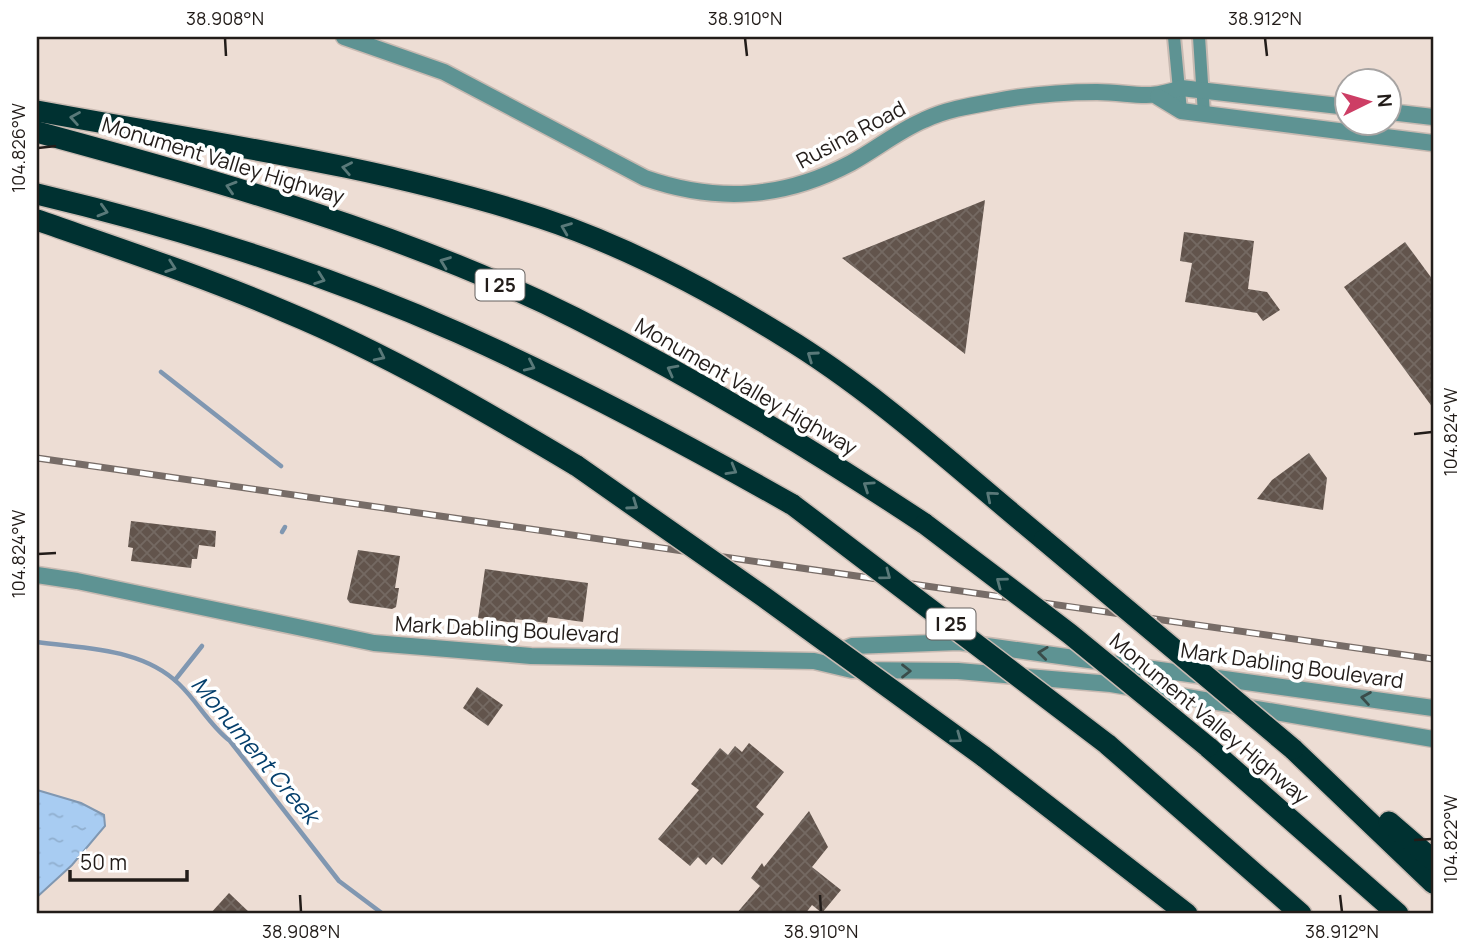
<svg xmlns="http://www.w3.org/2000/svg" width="1470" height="951" font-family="Manrope,sans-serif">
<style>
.water{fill:url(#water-ripples);stroke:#8097b1;stroke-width:2}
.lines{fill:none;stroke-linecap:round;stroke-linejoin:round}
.stream{stroke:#8097b1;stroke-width:4.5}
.building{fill:url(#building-cross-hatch)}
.minor-casing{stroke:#c8bab2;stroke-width:16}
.tertiary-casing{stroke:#c8bab2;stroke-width:19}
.motorway-casing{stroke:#c8bab2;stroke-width:24}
.minor{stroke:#5e9393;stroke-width:12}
.tertiary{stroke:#5e9393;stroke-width:16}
.motorway{stroke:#003131;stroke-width:21}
.rail-casing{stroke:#776c67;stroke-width:7}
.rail{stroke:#fff;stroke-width:4.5;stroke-dasharray:13;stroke-linecap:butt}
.motorway-bridge-casing{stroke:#c8bab2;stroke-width:24;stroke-linecap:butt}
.motorway-bridge{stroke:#003131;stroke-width:21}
.oneway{stroke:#597979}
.oneway2{stroke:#3a4c4a}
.ticks{fill:none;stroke:#221c19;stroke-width:2.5}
.labels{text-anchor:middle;stroke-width:7;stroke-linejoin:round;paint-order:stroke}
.shield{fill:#fff;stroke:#64605e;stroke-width:2}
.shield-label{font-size:19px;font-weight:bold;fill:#221c19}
.street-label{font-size:21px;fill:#221c19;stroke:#fff}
.water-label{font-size:23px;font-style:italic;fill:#053f6c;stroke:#fff}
.neatline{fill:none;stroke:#221c19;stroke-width:2.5}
.ticks-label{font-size:18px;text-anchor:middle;fill:#221c19}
</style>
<defs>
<pattern id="water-ripples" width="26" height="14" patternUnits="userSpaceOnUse" patternTransform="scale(1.75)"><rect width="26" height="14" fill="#a8ccf2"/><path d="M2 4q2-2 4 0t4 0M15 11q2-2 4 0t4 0" fill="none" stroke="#90afcf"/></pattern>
<pattern id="building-cross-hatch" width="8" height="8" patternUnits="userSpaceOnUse" patternTransform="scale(1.75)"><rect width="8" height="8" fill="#62544c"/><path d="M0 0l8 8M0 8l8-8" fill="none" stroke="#746962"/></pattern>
</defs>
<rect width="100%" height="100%" fill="#edddd4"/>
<!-- water -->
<polygon class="water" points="37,790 81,803 104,815 105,826 72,865 37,897"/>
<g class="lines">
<!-- stream -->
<g class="stream">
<polyline points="161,372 281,466"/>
<polyline points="282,532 285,527"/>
<path d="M37,642C86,649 142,648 179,684C198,702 209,725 230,741L339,881L383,914"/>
<polyline points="175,680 202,646"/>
</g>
</g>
<!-- building -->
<g class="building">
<polygon points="985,200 965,354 842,258"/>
<polygon points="1184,232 1254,241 1248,289 1267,292 1280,310 1263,321 1257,313 1185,302 1192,263 1180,261"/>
<polygon points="1405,242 1433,280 1433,408 1344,287"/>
<polygon points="1309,453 1327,478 1323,510 1257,499 1272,480"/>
<polygon points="131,521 216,531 215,547 199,545 197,559 192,559 191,568 131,561 133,548 128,547"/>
<polygon points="358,550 400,556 395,588 399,588 396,607 392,609 350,603 347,599"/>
<polygon points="485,569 588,583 583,622 548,617 547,623 515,619 515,623 478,618"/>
<polygon points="477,687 503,705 488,726 463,708"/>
<polygon points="749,743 784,772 756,807 764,814 722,865 713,857 706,865 698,857 690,866 658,839 699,790 691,784 720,748 728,755 735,746 742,752"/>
<polygon points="809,811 828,847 812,867 841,890 822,913 812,905 805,914 736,914 760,886 751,878 762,863 764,867"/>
<polygon points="229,893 251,914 210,914"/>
</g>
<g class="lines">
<!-- minor casing -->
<g class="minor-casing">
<g id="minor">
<polyline points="1174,37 1181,111"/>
<polyline points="1199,37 1204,114"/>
</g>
</g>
<!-- tertiary casing -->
<g class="tertiary-casing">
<g id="tertiary">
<path d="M344,37L444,72L645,178C717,203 783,199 851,163C875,150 898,131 924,120C945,110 968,106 991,102C1026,95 1062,92 1097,92C1131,92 1147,101 1181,88L1348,107"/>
<polyline points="1158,97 1181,111 1433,143"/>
<polyline points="1390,112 1433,117"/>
<polyline points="37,575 77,581 374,643 531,656 814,661 852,670 958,671 1111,684 1433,739"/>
<polyline points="833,654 852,646 959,642 1433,708"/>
</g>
</g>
<!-- motorway casing -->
<g class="motorway-casing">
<g id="motorway">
<path d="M37,111C205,142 378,165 541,218C626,246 707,289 783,336C877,393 959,470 1044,540"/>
<path d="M37,132C220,182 405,233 575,318C696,379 812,449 925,524"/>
<path d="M37,194C180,228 324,273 459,333C573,384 684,443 793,505"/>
<path d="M37,220C120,249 205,277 286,312C387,354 483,410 577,466"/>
<polyline points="1107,744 1301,914"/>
<polyline points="1208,747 1398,914"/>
<polyline points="1293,749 1433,883"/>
<polyline points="983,756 1187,914"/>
<polyline points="1389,822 1433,860"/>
</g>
</g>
<!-- minor -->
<use href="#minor" class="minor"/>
<!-- tertiary -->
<use href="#tertiary" class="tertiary"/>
<!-- motorway -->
<use href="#motorway" class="motorway"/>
<!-- rail casing -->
<g class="rail-casing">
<polyline id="rail" points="37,458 1433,659"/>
</g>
<!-- rail -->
<use href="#rail" class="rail"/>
<!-- motorway-bridge casing -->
<g class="motorway-bridge-casing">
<g id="motorway-bridge">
<polyline points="577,466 764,597 983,756"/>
<polyline points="793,505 1107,744"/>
<polyline points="925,524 1070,634 1208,747"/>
<polyline points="1044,540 1293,749"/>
</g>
</g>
<!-- motorway-bridge -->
<use href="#motorway-bridge" class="motorway-bridge"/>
</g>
<!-- one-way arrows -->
<defs><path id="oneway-chevron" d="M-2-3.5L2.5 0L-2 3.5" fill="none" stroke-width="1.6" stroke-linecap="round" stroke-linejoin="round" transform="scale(1.75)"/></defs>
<g class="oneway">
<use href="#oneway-chevron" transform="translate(75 118) rotate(-170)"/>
<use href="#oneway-chevron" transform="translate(347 168) rotate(-169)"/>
<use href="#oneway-chevron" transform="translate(231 187) rotate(-163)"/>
<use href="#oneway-chevron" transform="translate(103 211) rotate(16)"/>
<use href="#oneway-chevron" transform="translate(566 228) rotate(-158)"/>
<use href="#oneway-chevron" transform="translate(445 262) rotate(-159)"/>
<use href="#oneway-chevron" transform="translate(171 267) rotate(19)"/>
<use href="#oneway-chevron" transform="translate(320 279) rotate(20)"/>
<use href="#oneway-chevron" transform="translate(380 356) rotate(26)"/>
<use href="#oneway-chevron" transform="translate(812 356) rotate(-145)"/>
<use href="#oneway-chevron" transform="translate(530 366) rotate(25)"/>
<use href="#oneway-chevron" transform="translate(672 370) rotate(-152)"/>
<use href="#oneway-chevron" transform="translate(732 470) rotate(30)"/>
<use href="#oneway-chevron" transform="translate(868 486) rotate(-146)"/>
<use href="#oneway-chevron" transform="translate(991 496) rotate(-140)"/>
<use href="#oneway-chevron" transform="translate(633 505) rotate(35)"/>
<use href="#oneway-chevron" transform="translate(886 575) rotate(37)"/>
<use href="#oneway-chevron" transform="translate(1001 582) rotate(-143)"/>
<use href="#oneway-chevron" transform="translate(957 738) rotate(36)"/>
</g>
<g class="oneway2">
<use href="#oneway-chevron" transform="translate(1043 653) rotate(-173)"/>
<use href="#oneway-chevron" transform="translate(906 671)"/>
<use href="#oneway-chevron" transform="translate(1366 698) rotate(-171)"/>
</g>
<!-- ticks -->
<path class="ticks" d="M225,38L226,56M745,38L747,56M1265,38L1267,56M38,148L56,146M1414,434L1432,432M38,554L56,553M1414,840L1432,839M300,895L301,912M820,895L821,912M1340,895L1342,912"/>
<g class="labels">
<!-- shield labels -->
<g class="shield">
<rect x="475.5" y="269.5" width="49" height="31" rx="5"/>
<rect x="926.5" y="608.5" width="49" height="31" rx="5"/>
</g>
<g class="shield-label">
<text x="500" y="292">I 25</text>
<text x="951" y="631">I 25</text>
</g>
<!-- street labels -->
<g class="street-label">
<text transform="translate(851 135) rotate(-28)" y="7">Rusina Road</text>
<text transform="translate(223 161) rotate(17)" y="7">Monument Valley Highway</text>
<text transform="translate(746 387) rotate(30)" y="7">Monument Valley Highway</text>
<text transform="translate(507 630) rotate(3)" y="7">Mark Dabling Boulevard</text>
<text transform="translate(1292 666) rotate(8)" y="7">Mark Dabling Boulevard</text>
<text transform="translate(1209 719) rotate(40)" y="7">Monument Valley Highway</text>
</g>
<!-- water labels -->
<g class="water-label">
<text transform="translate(255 750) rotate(50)" y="8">Monument Creek</text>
</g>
</g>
<!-- border -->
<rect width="1470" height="951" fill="none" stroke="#ffffff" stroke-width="77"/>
<!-- north arrow -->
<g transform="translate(1368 102) rotate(85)"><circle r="33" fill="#ffffff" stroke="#a7a4a3" stroke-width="2"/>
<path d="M0-5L12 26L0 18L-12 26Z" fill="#cd3e65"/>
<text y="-10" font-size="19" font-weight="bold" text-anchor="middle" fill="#221c19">N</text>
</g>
<!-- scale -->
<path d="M70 870v10h117v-10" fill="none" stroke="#221c19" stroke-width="3.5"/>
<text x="80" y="870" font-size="21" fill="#221c19" stroke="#ffffff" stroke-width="5" paint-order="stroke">50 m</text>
<rect x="38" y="38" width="1394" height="874" class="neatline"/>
<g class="ticks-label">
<text x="225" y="25">38.908°N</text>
<text x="745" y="25">38.910°N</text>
<text x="1265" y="25">38.912°N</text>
<text transform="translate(19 148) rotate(-90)" y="6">104.826°W</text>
<text transform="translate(1451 432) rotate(-90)" y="6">104.824°W</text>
<text transform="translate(19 554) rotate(-90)" y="6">104.824°W</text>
<text transform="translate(1451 839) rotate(-90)" y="6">104.822°W</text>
<text x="301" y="938">38.908°N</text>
<text x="821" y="938">38.910°N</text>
<text x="1342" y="938">38.912°N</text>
</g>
</svg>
